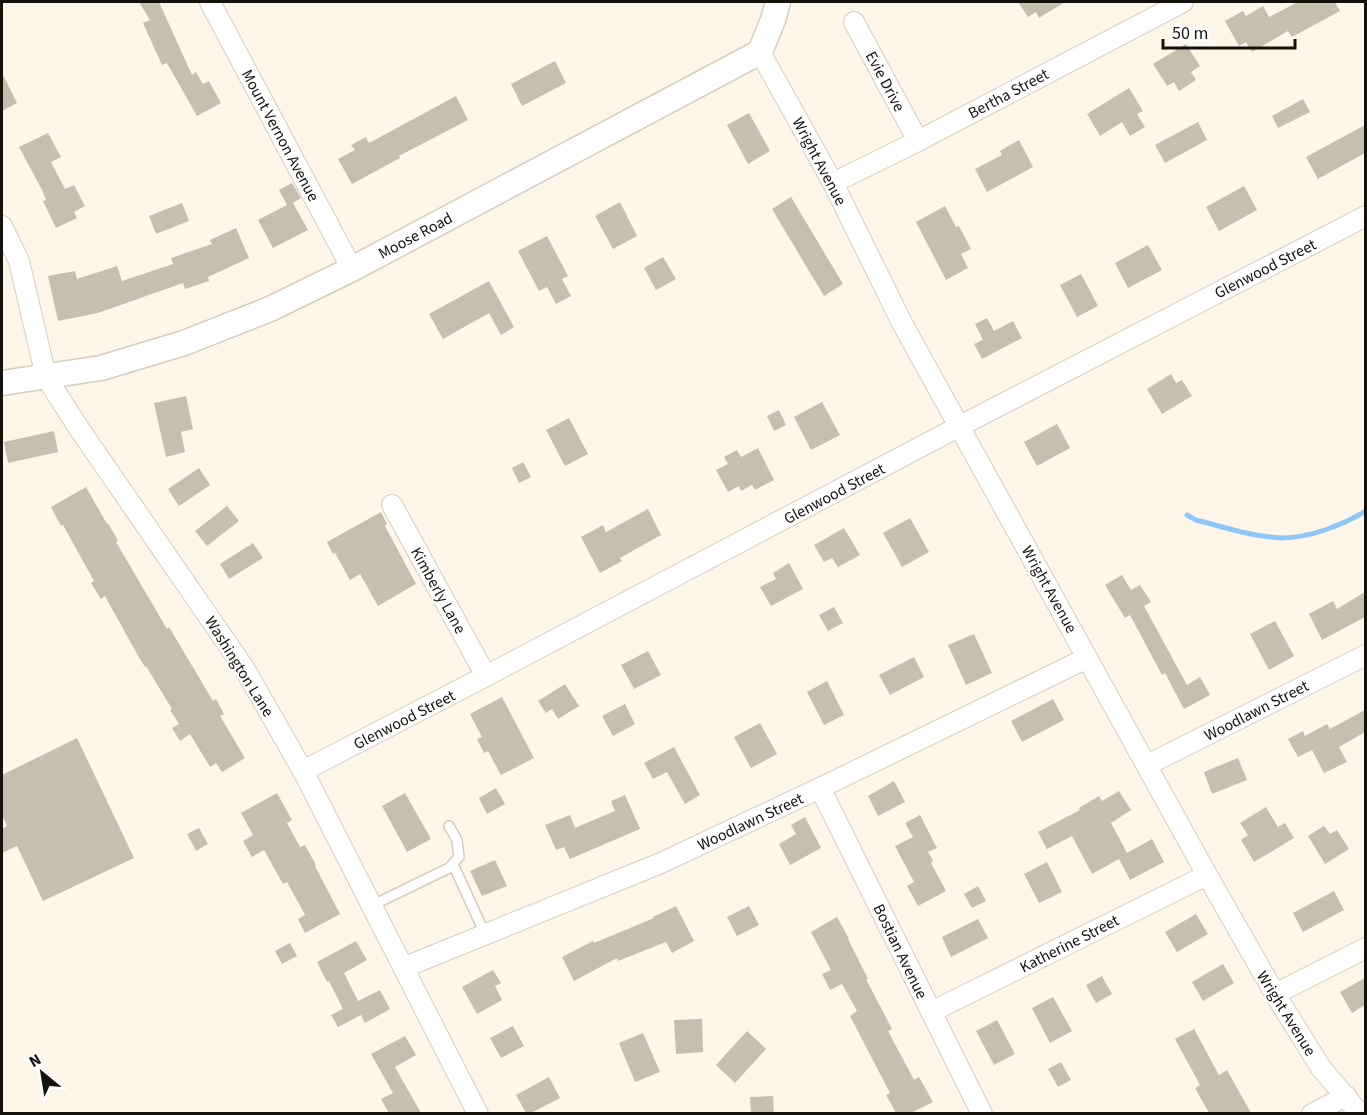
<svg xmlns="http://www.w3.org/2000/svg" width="1367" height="1115" font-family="'Source Sans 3',sans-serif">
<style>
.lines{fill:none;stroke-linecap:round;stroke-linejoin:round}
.stream{stroke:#8ec7f8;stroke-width:5}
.building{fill:#c6bfae}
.service-casing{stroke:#d4cdbc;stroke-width:12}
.minor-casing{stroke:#d4cdbc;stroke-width:22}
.tertiary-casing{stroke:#d4cdbc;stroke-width:27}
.service{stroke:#fff;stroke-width:9}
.minor{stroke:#fff;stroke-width:20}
.tertiary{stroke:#fff;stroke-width:24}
.labels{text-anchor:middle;stroke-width:4.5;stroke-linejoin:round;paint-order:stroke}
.street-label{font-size:16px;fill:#15120c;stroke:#fff}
</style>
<rect width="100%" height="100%" fill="#fef7e9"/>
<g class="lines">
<!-- stream -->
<path class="stream" d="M1187,515L1196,520C1224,527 1253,537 1282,538C1309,538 1343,525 1366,511"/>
</g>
<!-- building -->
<g class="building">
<polygon points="139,2 159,2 192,75 196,72 203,84 209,81 221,103 197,116 167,63 162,65 143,23 150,20"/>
<polygon points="1018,2 1065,2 1039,18 1036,12 1028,17"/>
<polygon points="1298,2 1335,2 1340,11 1292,37 1288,31 1252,52 1246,42 1239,46 1225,21 1243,11 1246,16 1263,6 1269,17"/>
<polygon points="1186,44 1200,66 1191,72 1196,80 1179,91 1174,82 1167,86 1153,64"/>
<polygon points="555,61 566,83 522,106 511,84"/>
<polygon points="2,73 17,103 2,111"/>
<polygon points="1129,88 1143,111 1137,114 1145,127 1130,136 1122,122 1100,136 1087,114"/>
<polygon points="456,96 468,120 399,156 400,158 352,184 338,159 355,150 351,145 366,137 369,143"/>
<polygon points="1303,99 1310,112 1278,128 1272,116"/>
<polygon points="749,113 770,151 748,164 727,125"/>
<polygon points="1198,122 1207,140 1165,163 1155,145"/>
<polygon points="1365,125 1365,153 1318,179 1306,157"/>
<polygon points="48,133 61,157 51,162 65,189 74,185 85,206 74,212 77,218 56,228 43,201 46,200 42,190 19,147"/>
<polygon points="1019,140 1033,167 987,192 975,169 1002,155 1000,151"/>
<polygon points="292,183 301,198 293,203 308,230 273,248 258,220 287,205 279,190"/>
<polygon points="1244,186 1257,210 1219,231 1206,207"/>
<polygon points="791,197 843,284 824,296 772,209"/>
<polygon points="620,202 637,236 613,249 595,216"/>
<polygon points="182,203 189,221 156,234 149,216"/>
<polygon points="945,206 956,227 959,226 971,249 961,254 968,268 946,280 916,222"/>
<polygon points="236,228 249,258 208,277 209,281 185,289 183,283 98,313 58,321 48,276 75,271 77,279 117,266 122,281 173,264 171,258 212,244 210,240"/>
<polygon points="547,236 568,276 562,279 571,296 556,304 547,287 539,291 518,251"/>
<polygon points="1148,245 1162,270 1128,288 1115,263"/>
<polygon points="663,257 676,279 656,290 644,268"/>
<polygon points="1081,274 1098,306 1077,317 1060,285"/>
<polygon points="489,281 514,327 501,335 489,313 443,339 429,314"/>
<polygon points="987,318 994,331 1013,321 1022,338 982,359 974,344 983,340 975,324"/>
<polygon points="1171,374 1176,383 1182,380 1192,396 1162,414 1147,389"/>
<polygon points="186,396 193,429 181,432 185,452 166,457 154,403"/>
<polygon points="822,402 840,435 811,450 794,417"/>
<polygon points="779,410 786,425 774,431 767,416"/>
<polygon points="569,418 588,454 565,466 546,430"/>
<polygon points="1057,424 1070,448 1037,466 1024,442"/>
<polygon points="54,431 58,452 8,463 4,442"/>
<polygon points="758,448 774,480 755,490 752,485 741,491 739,486 728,492 716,470 728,464 724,457 737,450 741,457"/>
<polygon points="523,462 531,477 519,483 512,468"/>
<polygon points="199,468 210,485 179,506 168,489"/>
<polygon points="86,487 107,524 108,523 118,541 116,542 167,629 169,627 213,701 216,699 224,714 220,716 245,758 222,772 216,763 210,767 190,734 180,741 172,728 179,724 170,710 172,709 146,666 145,667 137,654 105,596 101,599 91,583 94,581 63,525 61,526 51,507"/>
<polygon points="227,506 239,521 207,546 195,531"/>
<polygon points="648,509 661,535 620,558 622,561 600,573 581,537 603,525 606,532"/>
<polygon points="381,512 387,524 385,526 416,584 378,606 360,574 350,580 335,553 333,554 327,542"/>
<polygon points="910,518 929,552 902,567 883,533"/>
<polygon points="844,528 860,555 838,567 832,558 824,562 814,545"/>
<polygon points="253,543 263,558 229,579 220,564"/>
<polygon points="789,563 803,589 771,606 760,587 776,579 773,573"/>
<polygon points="1122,575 1131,590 1140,585 1151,602 1144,606 1187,685 1200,677 1210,695 1184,709 1165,673 1162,675 1130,615 1125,618 1105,585"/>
<polygon points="1365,592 1365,617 1322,640 1309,614 1333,601 1337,609"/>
<polygon points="834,607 843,623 828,631 819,615"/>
<polygon points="1275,621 1294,656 1269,670 1250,634"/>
<polygon points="974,634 992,673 966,685 948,645"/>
<polygon points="648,651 661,675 634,689 621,665"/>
<polygon points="914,657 924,677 890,695 879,675"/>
<polygon points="827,681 844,715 824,725 807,692"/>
<polygon points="565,684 579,706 558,719 552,709 546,713 538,701"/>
<polygon points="502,697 534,758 501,775 488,751 484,753 477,739 482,737 470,714"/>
<polygon points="1053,699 1064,720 1022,742 1011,721"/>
<polygon points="625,704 635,724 613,736 602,716"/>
<polygon points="1365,710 1365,732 1339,747 1347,762 1324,773 1312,750 1298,757 1288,739 1303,731 1305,736 1327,724 1330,729"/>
<polygon points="760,723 777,754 751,768 734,737"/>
<polygon points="77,738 134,858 43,901 17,846 2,853 2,829 7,826 2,815 2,775"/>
<polygon points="674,747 700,795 685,804 667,772 653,779 644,763"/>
<polygon points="1238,758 1247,780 1212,794 1204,772"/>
<polygon points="894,781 905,802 878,816 868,796"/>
<polygon points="496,788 505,804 487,814 479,798"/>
<polygon points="1119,791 1131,810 1111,823 1127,853 1152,839 1164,862 1130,880 1119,859 1092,874 1072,836 1047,849 1038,832 1080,810 1079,808 1099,796 1102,801"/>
<polygon points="277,793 292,820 287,823 300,847 305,845 316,865 315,866 340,914 305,933 298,919 305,915 287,882 283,884 264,850 252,857 243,841 253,835 241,813"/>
<polygon points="405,793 431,839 407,852 382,806"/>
<polygon points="625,795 640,829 570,859 564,847 556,850 545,825 570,815 575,828 615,811 611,801"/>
<polygon points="1266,807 1278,827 1285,823 1294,838 1254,862 1241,840 1248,835 1240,823"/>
<polygon points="920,815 937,848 928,852 933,861 931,863 946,891 918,906 907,886 914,882 895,846 913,837 905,823"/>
<polygon points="805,817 821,848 790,865 779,844 796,834 791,825"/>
<polygon points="1324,826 1330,834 1337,830 1349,849 1325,864 1308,836"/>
<polygon points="199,828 208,844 196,851 187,834"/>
<polygon points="495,860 507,886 482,896 470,871"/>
<polygon points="1047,862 1062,892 1039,903 1024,874"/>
<polygon points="978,886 986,901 972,908 964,894"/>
<polygon points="1334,891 1344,910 1303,932 1293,913"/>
<polygon points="676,906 694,941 672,953 666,942 618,961 617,958 574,981 562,957 593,941 594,943 654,918 653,917"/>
<polygon points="749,906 759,925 737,936 727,917"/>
<polygon points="1196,914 1208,934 1177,952 1165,932"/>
<polygon points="837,917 849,939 848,939 868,979 866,979 892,1029 888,1031 914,1080 919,1077 933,1102 911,1113 896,1113 886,1095 890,1093 850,1016 857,1011 842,984 830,990 822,974 831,970 811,932"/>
<polygon points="978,919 988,938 951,957 942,937"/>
<polygon points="356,941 367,960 344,973 358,1001 380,990 390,1009 365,1023 361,1015 338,1027 331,1015 343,1009 329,981 327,982 317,962"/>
<polygon points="290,943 297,956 282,964 275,951"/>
<polygon points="1223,964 1234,983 1203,1001 1192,982"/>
<polygon points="493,970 501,983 495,986 502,1000 477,1014 462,987"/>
<polygon points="1102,976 1112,994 1096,1003 1086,985"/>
<polygon points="1365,978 1365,1005 1352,1013 1340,992"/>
<polygon points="1053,997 1072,1031 1050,1043 1032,1008"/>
<polygon points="702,1019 703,1052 676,1054 674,1020"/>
<polygon points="997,1020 1015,1054 994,1065 976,1031"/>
<polygon points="513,1026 524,1046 501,1058 490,1038"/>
<polygon points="1194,1029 1219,1075 1227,1070 1251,1113 1209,1113 1195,1088 1200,1085 1175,1039"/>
<polygon points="747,1031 766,1049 735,1083 716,1065"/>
<polygon points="643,1033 660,1072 635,1082 619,1043"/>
<polygon points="405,1036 416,1055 395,1067 421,1113 389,1113 381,1099 393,1093 371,1054"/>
<polygon points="1061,1062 1071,1080 1058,1087 1048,1069"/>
<polygon points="549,1077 560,1098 531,1113 526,1113 516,1095"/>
<polygon points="773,1096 774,1113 751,1113 750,1097"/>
</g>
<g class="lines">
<!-- service casing -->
<g class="service-casing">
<g id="service">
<polyline points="453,864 485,934"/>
<polyline points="373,905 449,868 459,857 457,840 449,826"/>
</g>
</g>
<!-- minor casing -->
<g class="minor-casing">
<g id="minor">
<polyline points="210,2 352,269"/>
<polyline points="854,22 918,141"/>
<polyline points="760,52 833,183 902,323 1207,875 1275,994 1321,1068 1360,1114"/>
<polyline points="833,183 918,141 1183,2"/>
<polyline points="2,226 19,261 46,377 78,427 244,668 303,771 478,1114"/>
<polyline points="392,505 486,676"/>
<polyline points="1147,765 1366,655"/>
<polyline points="303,771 486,676 960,426 1366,216"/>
<polyline points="820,788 982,1114"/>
<polyline points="405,967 661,863 820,788 1087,658"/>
<polyline points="1275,994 1366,948"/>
<polyline points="931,1012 1207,875"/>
<polyline points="1312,1114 1346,1096"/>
</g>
</g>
<!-- tertiary casing -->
<g class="tertiary-casing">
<polyline id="tertiary" points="2,383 101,368 184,343 270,309 352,269 760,52 773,20 778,2"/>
</g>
<!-- service -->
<use href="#service" class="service"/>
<!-- minor -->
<use href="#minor" class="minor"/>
<!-- tertiary -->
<use href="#tertiary" class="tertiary"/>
</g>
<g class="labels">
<!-- street labels -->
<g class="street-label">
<text transform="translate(886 81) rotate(62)" y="6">Evie Drive</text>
<text transform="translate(1008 93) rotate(-28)" y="6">Bertha Street</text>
<text transform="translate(281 135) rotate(62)" y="6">Mount Vernon Avenue</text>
<text transform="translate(820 161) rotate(62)" y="6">Wright Avenue</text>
<text transform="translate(415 235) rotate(-28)" y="6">Moose Road</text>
<text transform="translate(1265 268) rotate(-27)" y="6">Glenwood Street</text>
<text transform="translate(834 493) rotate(-28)" y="6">Glenwood Street</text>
<text transform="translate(1050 589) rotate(61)" y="6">Wright Avenue</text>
<text transform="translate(439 590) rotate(61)" y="6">Kimberly Lane</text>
<text transform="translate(240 666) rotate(58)" y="6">Washington Lane</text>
<text transform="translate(1256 710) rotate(-27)" y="6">Woodlawn Street</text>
<text transform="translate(404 719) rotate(-27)" y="6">Glenwood Street</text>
<text transform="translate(750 821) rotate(-25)" y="6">Woodlawn Street</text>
<text transform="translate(1069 943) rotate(-27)" y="6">Katherine Street</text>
<text transform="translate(901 951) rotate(64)" y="6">Bostian Avenue</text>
<text transform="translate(1287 1013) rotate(58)" y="6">Wright Avenue</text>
</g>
</g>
<!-- border -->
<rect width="1367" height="1115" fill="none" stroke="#15120c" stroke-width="6"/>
<!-- north arrow -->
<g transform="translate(42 1073) rotate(330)" stroke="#ffffff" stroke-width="4.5" paint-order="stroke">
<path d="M0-4.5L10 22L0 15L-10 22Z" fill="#15120c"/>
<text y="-9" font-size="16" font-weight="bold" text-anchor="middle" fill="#15120c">N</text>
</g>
<!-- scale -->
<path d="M1163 39v9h132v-9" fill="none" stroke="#15120c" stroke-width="3"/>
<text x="1172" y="39" font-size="18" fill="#15120c" stroke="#ffffff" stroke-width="4.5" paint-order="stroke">50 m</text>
</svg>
